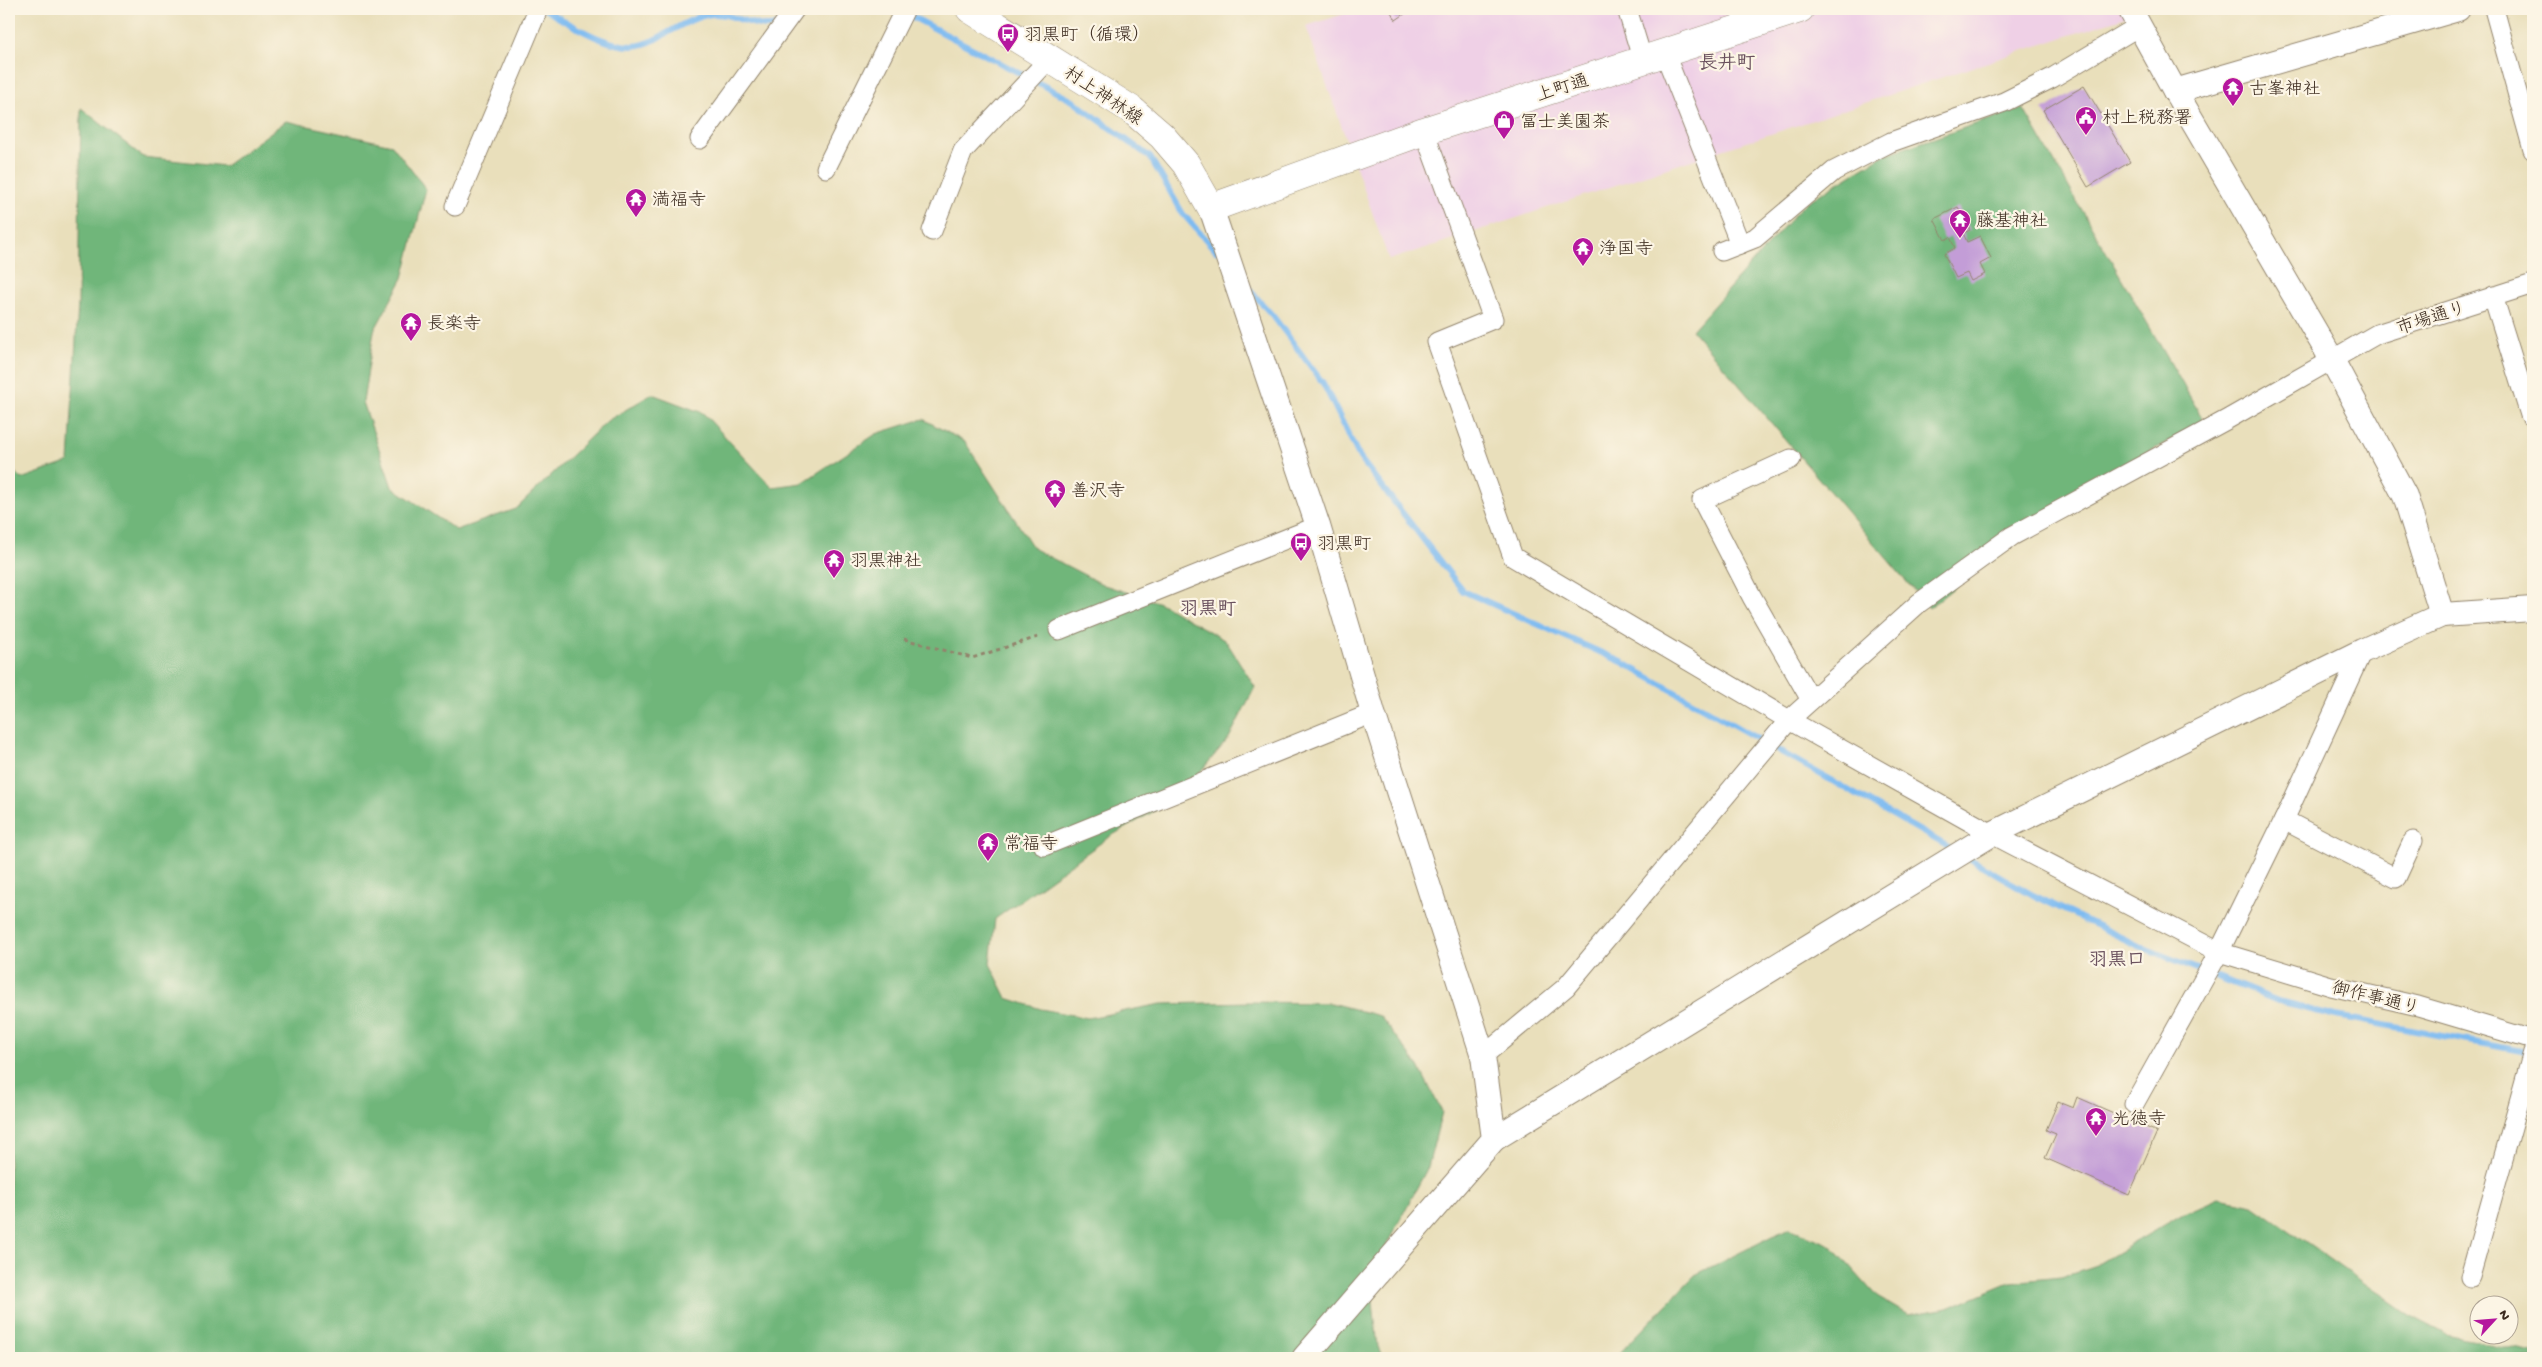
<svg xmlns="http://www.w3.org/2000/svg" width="2542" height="1367" font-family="'Gochi Hand','Klee One',sans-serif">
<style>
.built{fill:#efd0e6}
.forest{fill:#70b67a;stroke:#56704c}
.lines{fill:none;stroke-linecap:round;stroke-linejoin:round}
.stream{stroke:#7ebbf1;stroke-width:6}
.building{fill:#c39dd7}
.minor-casing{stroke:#92846c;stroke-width:21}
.tertiary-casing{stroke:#92846c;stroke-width:26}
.secondary-casing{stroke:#92846c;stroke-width:29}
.path{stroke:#92846c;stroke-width:3;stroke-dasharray:4 4;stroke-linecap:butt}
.minor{stroke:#fff;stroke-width:19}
.tertiary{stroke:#fff;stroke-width:24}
.secondary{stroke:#fff;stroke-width:28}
.labels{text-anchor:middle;stroke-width:4.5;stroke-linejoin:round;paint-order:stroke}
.poi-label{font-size:18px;fill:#3b2a1e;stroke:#fcf5e5;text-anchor:start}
.street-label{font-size:18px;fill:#3b2a1e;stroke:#fcf5e5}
.neighbourhood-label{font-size:19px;font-weight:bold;fill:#6b525f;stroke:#fcf5e5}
</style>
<rect width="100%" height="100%" fill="#fcf5e5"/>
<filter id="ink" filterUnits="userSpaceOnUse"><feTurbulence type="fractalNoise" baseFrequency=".02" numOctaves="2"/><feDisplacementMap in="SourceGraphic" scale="10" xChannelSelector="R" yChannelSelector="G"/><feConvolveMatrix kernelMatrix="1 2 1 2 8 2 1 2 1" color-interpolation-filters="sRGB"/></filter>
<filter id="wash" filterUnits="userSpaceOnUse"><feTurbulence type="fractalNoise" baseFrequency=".0096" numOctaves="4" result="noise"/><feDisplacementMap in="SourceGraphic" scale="20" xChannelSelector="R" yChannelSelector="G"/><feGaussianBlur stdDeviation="1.12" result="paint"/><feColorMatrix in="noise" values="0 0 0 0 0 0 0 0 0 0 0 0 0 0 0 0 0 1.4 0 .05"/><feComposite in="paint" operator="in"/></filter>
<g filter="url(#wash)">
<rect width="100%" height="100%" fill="#e9dfbb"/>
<!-- built -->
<polygon class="built" points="1360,9 2149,9 1389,260 1306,26"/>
<!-- forest -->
<g class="forest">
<polygon points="81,108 143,157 225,166 286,121 392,145 426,189 403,278 374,331 363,402 392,487 456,530 516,509 607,421 652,394 703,413 772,487 802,483 876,434 923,419 965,442 1034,549 1104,585 1160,603 1226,641 1255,687 1229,738 1179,797 1109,837 995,919 990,964 1007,998 1041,1009 1088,1018 1161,1004 1250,1002 1331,1003 1380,1016 1419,1067 1442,1112 1428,1167 1370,1276 1378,1347 1383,1358 9,1358 9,466 21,479 69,462 78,304"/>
<polygon points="2023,108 2204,421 2055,505 1929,608 1692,330 1804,204 1884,155"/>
<polygon points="2219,1198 2253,1205 2414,1318 2447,1335 2533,1353 2533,1358 1615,1358 1695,1275 1789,1228 1831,1245 1877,1297 1908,1315 1948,1308 2010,1282 2061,1277 2096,1265 2183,1214"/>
</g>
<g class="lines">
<!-- stream -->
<g class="stream">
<path d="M544,9C569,23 615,54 644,44C665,37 684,20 706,15C731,9 753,31 778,25"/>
<polyline points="905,13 1073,101 1150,157 1183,214 1216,251"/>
<polyline points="798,15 809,9"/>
<polyline points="1247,287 1273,316 1323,383 1360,458 1463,591 1622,662 1954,850"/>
<polyline points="1965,856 2033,895 2139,946 2283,1003 2336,1016 2532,1053"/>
</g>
</g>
<g id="blocks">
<!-- building -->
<g class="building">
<polygon points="1389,9 1412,9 1396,20"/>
<polygon points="2084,86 2130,162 2088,187 2043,110"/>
<polygon points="1958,207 1970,230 1963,233 1967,242 1980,236 1991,258 1980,264 1985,274 1971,281 1967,273 1956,278 1944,254 1955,248 1950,237 1945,240 1934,219"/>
<polygon points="2077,1097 2157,1132 2129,1195 2045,1158 2056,1134 2046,1130 2058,1102 2073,1108"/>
</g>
</g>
</g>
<g filter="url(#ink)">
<use href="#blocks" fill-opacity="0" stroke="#92846c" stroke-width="1"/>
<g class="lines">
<!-- minor casing -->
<g class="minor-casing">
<g id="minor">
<polyline points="1627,9 1643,61"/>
<polyline points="2494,9 2533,150"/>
<polyline points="1665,54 1740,244"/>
<polyline points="1424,131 1493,319 1437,342 1513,557 1789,720 1992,834 2219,952 2331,986 2418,1006 2533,1040"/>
<polyline points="700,139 795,9"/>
<polyline points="826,168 905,9"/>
<polyline points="455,206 538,9"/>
<polyline points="932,231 963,151 1049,59"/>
<polyline points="1722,251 1755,238 1834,171 1891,142 2004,102 2052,78 2139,26"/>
<polyline points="2493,296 2530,415 2533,414"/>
<polyline points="1791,459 1702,500 1752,597 1811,700"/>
<polyline points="1059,630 1318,526"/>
<polyline points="2284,820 2396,878 2413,841"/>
<polyline points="1044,846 1373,713"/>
<polyline points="1483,1056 1566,987 1789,720 1919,603 2012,536 2228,419 2377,334 2533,284"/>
<polyline points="2134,1104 2219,952 2284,820 2362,651"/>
<polyline points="2470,1277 2533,1052"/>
</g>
</g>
<!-- tertiary casing -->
<g class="tertiary-casing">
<g id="tertiary">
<polyline points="2130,9 2175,91 2331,358 2405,496 2442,615"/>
<polyline points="2175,91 2458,9"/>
<polyline points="1211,208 1318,526 1373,713 1483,1056 1494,1139 1304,1358"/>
<polyline points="1494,1139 1992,834 2362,651 2442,615 2533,609"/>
</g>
</g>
<!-- secondary casing -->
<g class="secondary-casing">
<polyline id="secondary" points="970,9 1132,110 1162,136 1186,164 1211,208 1424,131 1800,9"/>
</g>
<!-- path -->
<polyline class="path" points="904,639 972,658 1041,636"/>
<!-- minor -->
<use href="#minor" class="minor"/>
<!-- tertiary -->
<use href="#tertiary" class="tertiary"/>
<!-- secondary -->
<use href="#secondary" class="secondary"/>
</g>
</g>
<!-- icons -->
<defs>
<g id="bus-pin" transform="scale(1.125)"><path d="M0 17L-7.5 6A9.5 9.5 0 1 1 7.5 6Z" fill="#b5179e" stroke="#fcf5e5"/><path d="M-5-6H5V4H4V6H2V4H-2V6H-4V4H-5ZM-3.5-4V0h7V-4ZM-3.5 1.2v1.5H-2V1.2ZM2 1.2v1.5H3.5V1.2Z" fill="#fff"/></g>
<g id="temple-pin" transform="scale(1.125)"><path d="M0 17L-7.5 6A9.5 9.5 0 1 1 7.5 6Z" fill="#b5179e" stroke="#fcf5e5"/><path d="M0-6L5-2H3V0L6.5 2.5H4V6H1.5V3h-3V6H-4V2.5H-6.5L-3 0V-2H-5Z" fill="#fff"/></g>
<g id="civic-pin" transform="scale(1.125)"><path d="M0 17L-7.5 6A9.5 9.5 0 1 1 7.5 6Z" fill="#b5179e" stroke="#fcf5e5"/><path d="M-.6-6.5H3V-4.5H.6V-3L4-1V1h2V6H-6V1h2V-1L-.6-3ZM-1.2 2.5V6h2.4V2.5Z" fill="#fff"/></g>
<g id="shop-pin" transform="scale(1.125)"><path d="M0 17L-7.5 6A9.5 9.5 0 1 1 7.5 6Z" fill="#b5179e" stroke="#fcf5e5"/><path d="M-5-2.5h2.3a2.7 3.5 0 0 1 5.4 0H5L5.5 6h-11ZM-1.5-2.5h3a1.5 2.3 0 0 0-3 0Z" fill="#fff"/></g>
</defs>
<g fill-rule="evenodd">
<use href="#bus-pin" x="1008" y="34"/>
<use href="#temple-pin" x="2233" y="88"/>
<use href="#civic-pin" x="2086" y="117"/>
<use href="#shop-pin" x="1504" y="121"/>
<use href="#temple-pin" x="636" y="199"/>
<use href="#temple-pin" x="1960" y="220"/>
<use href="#temple-pin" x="1583" y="248"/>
<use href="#temple-pin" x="411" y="323"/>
<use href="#temple-pin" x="1055" y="490"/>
<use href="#bus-pin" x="1301" y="543"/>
<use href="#temple-pin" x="834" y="560"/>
<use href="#temple-pin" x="988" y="843"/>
<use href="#temple-pin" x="2096" y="1118"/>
</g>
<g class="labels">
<!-- poi labels -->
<g class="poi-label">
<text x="1024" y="40">羽黒町（循環）</text>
<text x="2249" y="94">古峯神社</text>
<text x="2102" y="123">村上税務署</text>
<text x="1520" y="127">冨士美園茶</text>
<text x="652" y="205">満福寺</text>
<text x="1976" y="226">藤基神社</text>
<text x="1599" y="254">浄国寺</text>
<text x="427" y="329">長楽寺</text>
<text x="1071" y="496">善沢寺</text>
<text x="1317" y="549">羽黒町</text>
<text x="850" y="566">羽黒神社</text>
<text x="1004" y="849">常福寺</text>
<text x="2112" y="1124">光徳寺</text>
</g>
<!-- street labels -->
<g class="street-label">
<text transform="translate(1562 87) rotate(-18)" y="6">上町通</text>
<text transform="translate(1104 95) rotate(34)" y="6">村上神林線</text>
<text transform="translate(2431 317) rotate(-18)" y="6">市場通り</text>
<text transform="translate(2376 997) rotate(14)" y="6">御作事通り</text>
</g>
<!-- neighbourhood labels -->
<g class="neighbourhood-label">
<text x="1727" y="68">長井町</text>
<text x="1208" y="614">羽黒町</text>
<text x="2117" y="965">羽黒口</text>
</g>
</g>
<!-- margin -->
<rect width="2542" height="1367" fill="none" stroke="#fcf5e5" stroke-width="30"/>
<!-- north arrow -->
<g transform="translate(2494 1320) rotate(64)"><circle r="24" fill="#fcf5e5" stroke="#afa495"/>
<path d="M0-4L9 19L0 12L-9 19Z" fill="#b5179e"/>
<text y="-8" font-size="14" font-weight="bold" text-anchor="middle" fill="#3b2a1e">N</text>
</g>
</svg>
